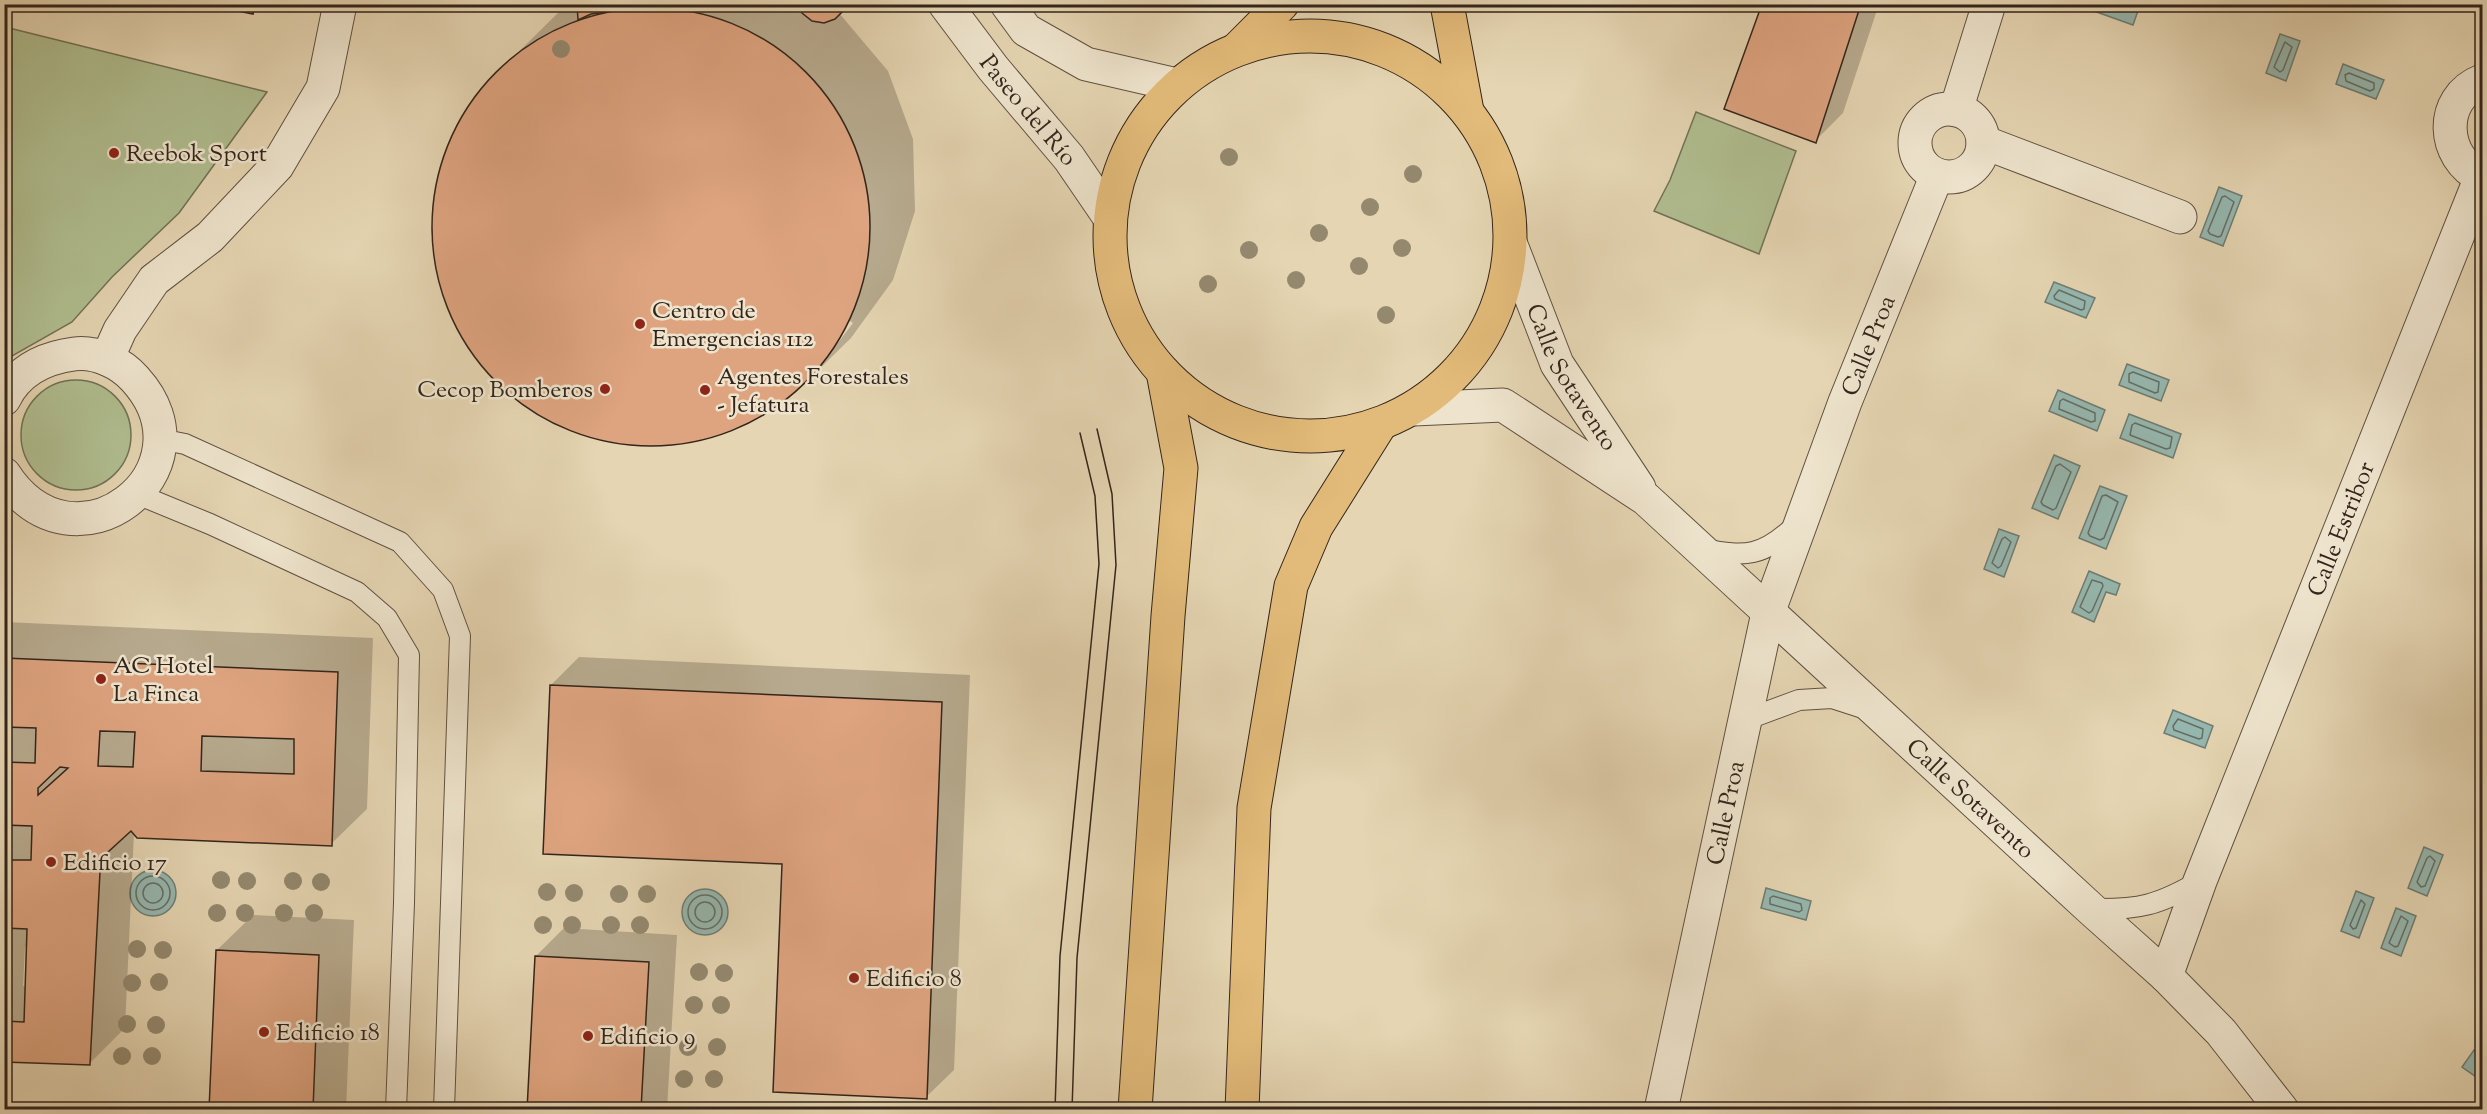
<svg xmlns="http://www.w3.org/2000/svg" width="2487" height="1114" font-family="'Sorts Mill Goudy',serif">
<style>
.green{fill:#b0be90;stroke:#727256;stroke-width:1.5}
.water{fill:#96b8b0;stroke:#6e7d74;stroke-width:1.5}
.shadow{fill:#0003;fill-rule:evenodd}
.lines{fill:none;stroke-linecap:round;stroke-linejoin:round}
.shore{stroke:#646e66;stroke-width:1.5}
.building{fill:#dea480;stroke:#33251b;stroke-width:1.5;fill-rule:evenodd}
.service-casing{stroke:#605141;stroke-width:22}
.minor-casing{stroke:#605141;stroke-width:35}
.trunk-casing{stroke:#33251b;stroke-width:35}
.service{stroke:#eee4cd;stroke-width:20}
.minor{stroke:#eee4cd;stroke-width:33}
.trunk{stroke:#e2ba79;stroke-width:33}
.tram{stroke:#33251b;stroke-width:1.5}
.tree{fill:#94896f}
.poi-dot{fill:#8f2418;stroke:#eee4cd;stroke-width:2}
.labels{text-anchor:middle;stroke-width:5;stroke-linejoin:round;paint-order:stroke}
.street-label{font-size:24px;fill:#33251b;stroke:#eee4cd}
.poi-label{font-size:24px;fill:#33251b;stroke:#eee4cd;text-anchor:start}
</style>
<rect width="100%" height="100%" fill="#e5d5b2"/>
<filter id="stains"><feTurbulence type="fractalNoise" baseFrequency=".00333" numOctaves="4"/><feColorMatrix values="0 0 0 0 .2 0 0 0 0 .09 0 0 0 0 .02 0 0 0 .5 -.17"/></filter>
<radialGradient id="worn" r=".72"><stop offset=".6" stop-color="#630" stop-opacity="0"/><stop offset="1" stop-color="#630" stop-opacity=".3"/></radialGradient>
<!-- green -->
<g class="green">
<polygon points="5,27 267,92 179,213 112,277 72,322 5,360"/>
<polygon points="1696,112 1796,151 1759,254 1654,211 1670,180"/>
<circle cx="76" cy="435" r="55"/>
</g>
<!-- water -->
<g class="water">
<polygon points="2093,5 2138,4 2140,5 2133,25 2091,10"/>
<polygon points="2280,34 2300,41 2286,81 2266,73"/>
<polygon points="2343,64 2384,80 2376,99 2336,84"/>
<polygon points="2219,187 2242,196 2223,246 2200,237"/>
<polygon points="2054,282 2095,298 2086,318 2045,302"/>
<polygon points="2127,364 2169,380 2161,401 2119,385"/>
<polygon points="2058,390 2105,410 2097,431 2049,411"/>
<polygon points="2129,414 2181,434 2173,458 2120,438"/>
<polygon points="2054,455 2080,466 2058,519 2032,508"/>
<polygon points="2100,486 2127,496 2106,549 2079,538"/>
<polygon points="1999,529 2019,536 2004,577 1984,569"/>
<polygon points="2089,571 2120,584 2116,595 2106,592 2094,622 2072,612"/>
<polygon points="2173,710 2213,726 2205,748 2164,733"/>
<polygon points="2424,847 2443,855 2427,896 2408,888"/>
<circle cx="153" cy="893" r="23"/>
<polygon points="1766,888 1811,901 1806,920 1761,908"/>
<circle cx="705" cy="912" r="23"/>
<polygon points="2356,891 2374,898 2359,938 2341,931"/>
<polygon points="2396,908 2416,916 2401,956 2381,948"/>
<polygon points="2474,1050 2482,1056 2482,1081 2462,1067"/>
</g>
<!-- shadow -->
<g class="shadow">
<path d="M567,4H847L839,13L888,71L913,139L915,211L893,280L851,338L803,385L743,426L674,445L602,440L535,413L481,365L445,302L431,231L442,160L475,95ZM850,321L853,323L827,357H823Z"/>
<polygon points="1763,4 1879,4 1843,113 1815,141"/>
<path d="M4,622L373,638L367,809L331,844L134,833L125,1028L89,1064L4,1061ZM25,947H28L27,986H23Z"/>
<polygon points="579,657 970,675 954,1070 926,1097 783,863 551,685"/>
<polygon points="253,915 354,920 346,1110 211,1110 217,950"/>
<polygon points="564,928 677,935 667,1110 528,1110 536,956"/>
</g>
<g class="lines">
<!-- shore -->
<g class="shore">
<polygon points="2285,42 2292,47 2283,70 2280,72 2274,67"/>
<polygon points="2349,73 2374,83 2374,89 2370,91 2346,81 2345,75"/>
<polygon points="2225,196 2234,202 2221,236 2218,237 2210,234 2208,231 2222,197"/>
<polygon points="2059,290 2085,301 2084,309 2081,310 2055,299 2054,296"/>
<polygon points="2133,372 2159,382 2158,392 2155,393 2129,382 2129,374"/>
<polygon points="2063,399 2095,413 2095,421 2091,422 2059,409 2060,401"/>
<polygon points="2135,423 2172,437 2170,448 2166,449 2130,435 2132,425"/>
<polygon points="2060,464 2071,472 2056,508 2053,510 2043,505 2041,502 2056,466"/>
<polygon points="2106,495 2118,502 2104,538 2100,540 2090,536 2088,533 2102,496"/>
<polygon points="2005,537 2011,542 2001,566 1998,568 1992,563 2002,539"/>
<polygon points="2092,580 2102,583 2103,586 2092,611 2089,613 2080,607"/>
<polygon points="2178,719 2203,729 2202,738 2199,739 2174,730 2173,726"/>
<polygon points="2430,856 2435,861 2425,886 2421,887 2417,882 2427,858"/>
<circle cx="153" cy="893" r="17"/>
<circle cx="153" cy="893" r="10"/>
<circle cx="705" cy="912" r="17"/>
<polygon points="1773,896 1801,904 1802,910 1799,912 1770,904 1770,898"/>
<polygon points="2361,900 2365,904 2356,928 2353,929 2350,925"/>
<circle cx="705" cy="912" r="10"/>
<polygon points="2401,916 2408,921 2398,946 2395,947 2389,943"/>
</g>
</g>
<!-- building -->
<g class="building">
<polygon points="204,4 255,4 253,14"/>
<polygon points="577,4 636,4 634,9 591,14 578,20"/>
<polygon points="798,4 812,4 820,11 828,9 832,4 845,4 843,11 835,19 824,23 812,21 802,13"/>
<polygon points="1762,4 1861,4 1816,143 1724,109"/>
<circle cx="651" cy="227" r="219"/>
<path d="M4,658L338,672L332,846L137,838L131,831L95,864L100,872L90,1065L4,1062V1021L24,1022L27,929L4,928V860H31L32,826L4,825V762L35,763L36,728L4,727ZM100,731L135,732L133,767L98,766ZM202,736L294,739V774L201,771ZM60,767L68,768L38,795V788Z"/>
<polygon points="550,685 942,702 927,1099 773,1092 782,864 543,854"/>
<polygon points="216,950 319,955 313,1110 209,1110"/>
<polygon points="535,956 649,962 641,1110 527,1110"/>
</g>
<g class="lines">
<!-- service casing -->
<g class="service-casing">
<g id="service">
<polyline points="160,439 185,444 400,542 443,590 460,636 444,1110"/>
<polyline points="137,494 210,524 357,592 387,618 409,655 404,903 396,1110"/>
<path d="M1703,549C1747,557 1762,557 1796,525"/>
<polyline points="1745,720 1799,700 1832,698 1863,708"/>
<path d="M2092,909C2139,910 2159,905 2200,881"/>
</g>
</g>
<!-- minor casing -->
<g class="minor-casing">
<g id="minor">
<path id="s1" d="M945,4L993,68L1069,158L1110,218"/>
<polyline points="1007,4 1026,30 1086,64 1177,85"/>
<path d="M2482,81C2438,98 2441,158 2482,177"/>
<circle cx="1949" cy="143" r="34"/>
<polyline points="1956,110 1989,4"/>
<polyline points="1983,142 2180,217"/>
<path id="s2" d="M1511,245L1557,364L1639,488"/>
<polyline points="107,359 120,330 154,280 210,237 277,166 323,88 340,4"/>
<path d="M4,399C18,370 44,358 74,354C96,351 121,363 135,379C218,470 74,583 4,474"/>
<path id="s3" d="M1414,409L1503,405L1646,499L2091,909L2166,976L2221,1032L2282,1110"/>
<path id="s4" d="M2166,976L2200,881L2481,177"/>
<path id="s5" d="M1661,1110L1768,613L1845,402L1937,175"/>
</g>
</g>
<!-- trunk casing -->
<g class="trunk-casing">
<g id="trunk">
<polyline points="1447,4 1467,111"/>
<circle cx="1310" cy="236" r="200"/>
<polyline points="1238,48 1282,4"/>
<polyline points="1135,1110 1168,616 1181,468 1163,372"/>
<polyline points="1242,1110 1254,808 1291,586 1316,527 1380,425"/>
</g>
</g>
<!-- service -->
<use href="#service" class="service"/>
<!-- minor -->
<use href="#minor" class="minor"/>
<!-- trunk -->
<use href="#trunk" class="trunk"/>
<!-- tram -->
<g class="tram">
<polyline points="1055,1110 1060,956 1099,564 1095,496 1080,433"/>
<polyline points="1072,1110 1077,958 1116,565 1112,494 1097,429"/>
</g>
</g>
<!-- trees -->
<g class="tree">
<circle cx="561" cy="49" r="9"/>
<circle cx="1229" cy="157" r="9"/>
<circle cx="1413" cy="174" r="9"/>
<circle cx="1370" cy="207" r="9"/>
<circle cx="1319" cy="233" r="9"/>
<circle cx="1402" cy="248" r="9"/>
<circle cx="1249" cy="250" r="9"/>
<circle cx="1359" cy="266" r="9"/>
<circle cx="1296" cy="280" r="9"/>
<circle cx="1208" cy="284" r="9"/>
<circle cx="1386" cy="315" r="9"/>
<circle cx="221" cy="880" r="9"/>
<circle cx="247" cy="881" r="9"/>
<circle cx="293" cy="881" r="9"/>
<circle cx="321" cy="882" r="9"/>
<circle cx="547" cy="892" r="9"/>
<circle cx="574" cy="893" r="9"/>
<circle cx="619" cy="894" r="9"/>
<circle cx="647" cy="894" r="9"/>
<circle cx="217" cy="913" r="9"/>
<circle cx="245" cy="913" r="9"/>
<circle cx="284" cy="913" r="9"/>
<circle cx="314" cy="913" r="9"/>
<circle cx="543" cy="925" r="9"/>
<circle cx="572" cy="925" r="9"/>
<circle cx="611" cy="925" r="9"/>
<circle cx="640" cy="925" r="9"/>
<circle cx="137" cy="949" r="9"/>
<circle cx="163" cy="950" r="9"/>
<circle cx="699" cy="972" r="9"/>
<circle cx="724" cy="973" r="9"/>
<circle cx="159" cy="982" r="9"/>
<circle cx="132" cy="983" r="9"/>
<circle cx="694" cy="1005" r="9"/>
<circle cx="721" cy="1005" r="9"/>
<circle cx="127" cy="1024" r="9"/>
<circle cx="156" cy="1025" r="9"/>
<circle cx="688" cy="1047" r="9"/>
<circle cx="717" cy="1047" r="9"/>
<circle cx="122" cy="1056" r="9"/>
<circle cx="152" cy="1056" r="9"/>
<circle cx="684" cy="1079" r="9"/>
<circle cx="714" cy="1079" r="9"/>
</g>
<!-- markers -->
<g class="poi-dot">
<circle cx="114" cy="153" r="6"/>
<circle cx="640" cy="324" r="6"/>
<circle cx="605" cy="389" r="6"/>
<circle cx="705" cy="390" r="6"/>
<circle cx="101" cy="679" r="6"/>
<circle cx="51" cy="862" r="6"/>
<circle cx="854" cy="978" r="6"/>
<circle cx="264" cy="1032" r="6"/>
<circle cx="588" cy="1036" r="6"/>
</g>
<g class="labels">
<!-- street labels -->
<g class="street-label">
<text dy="8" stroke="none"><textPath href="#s1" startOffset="135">Paseo del Río</textPath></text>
<text dy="8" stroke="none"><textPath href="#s5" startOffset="794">Calle Proa</textPath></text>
<text dy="8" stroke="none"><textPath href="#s2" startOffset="146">Calle Sotavento</textPath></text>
<text dy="8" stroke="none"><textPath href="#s4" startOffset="480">Calle Estribor</textPath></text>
<text dy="8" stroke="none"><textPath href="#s3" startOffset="702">Calle Sotavento</textPath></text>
<text dy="8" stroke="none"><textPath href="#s5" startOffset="304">Calle Proa</textPath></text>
</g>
<!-- poi labels -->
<g class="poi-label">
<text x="126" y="161">Reebok Sport</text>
<text x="652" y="318">Centro de<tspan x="652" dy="28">Emergencias 112</tspan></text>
<text x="717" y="384">Agentes Forestales<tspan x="717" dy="28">- Jefatura</tspan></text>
<text x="593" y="397" text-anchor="end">Cecop Bomberos</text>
<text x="113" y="673">AC Hotel<tspan x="113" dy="28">La Finca</tspan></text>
<text x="63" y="870">Edificio 17</text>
<text x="866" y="986">Edificio 8</text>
<text x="276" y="1040">Edificio 18</text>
<text x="600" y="1044">Edificio 9</text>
</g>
</g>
<!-- margin -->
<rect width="2487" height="1114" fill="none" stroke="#e5d5b2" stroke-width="24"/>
<rect x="6" y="6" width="2475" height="1102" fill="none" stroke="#33251b" stroke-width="3"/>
<rect x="12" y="12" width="2463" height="1090" fill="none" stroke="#33251b" stroke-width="1.5"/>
<rect width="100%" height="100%" filter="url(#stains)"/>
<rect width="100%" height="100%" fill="url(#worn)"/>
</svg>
